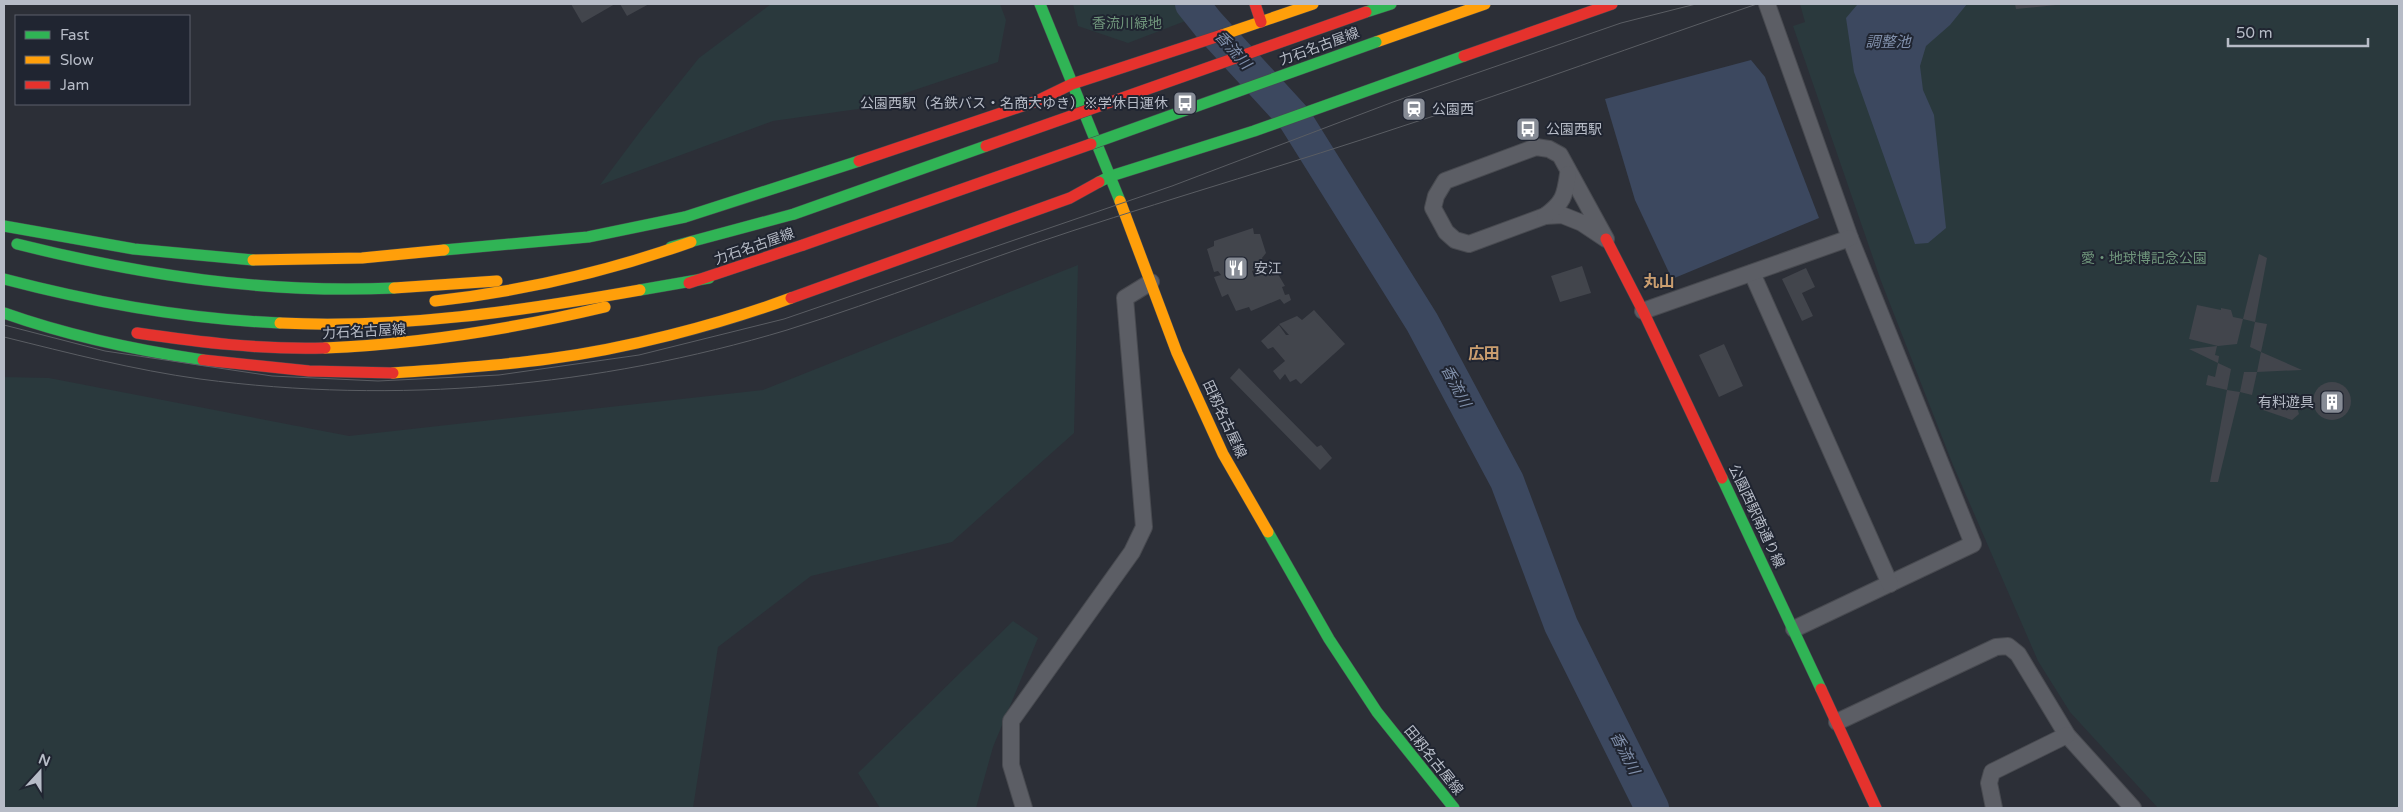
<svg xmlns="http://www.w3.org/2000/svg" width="2403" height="812" font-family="'Varela Round','Noto Sans JP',sans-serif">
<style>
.green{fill:#2a393d}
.water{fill:#3c485f}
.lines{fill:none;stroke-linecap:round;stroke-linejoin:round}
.river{stroke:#3c485f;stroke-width:34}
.building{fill:#42454c}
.street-casing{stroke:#484a50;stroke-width:18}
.fast-casing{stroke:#484a50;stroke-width:12}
.slow-casing{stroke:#484a50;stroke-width:12}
.jam-casing{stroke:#484a50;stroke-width:12}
.street{stroke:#5c5e65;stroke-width:16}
.fast{stroke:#30b455;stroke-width:11}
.slow{stroke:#ff9f0a;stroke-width:11}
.jam{stroke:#e5322d;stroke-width:11}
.tram{stroke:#5a5d63;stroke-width:1}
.fast-bridge-casing{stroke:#474a51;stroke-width:12;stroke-linecap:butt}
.jam-bridge-casing{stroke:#474a51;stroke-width:12;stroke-linecap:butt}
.fast-bridge{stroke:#30b455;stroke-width:11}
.jam-bridge{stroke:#e5322d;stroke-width:11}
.labels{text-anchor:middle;stroke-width:4;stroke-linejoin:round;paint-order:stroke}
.park-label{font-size:14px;fill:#70967c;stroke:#202531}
.street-label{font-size:14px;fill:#b7bcc7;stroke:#202531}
.poi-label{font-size:14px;fill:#b7bcc7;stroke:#202531;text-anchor:start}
.water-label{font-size:15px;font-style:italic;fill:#8190ab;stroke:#202531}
.quarter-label{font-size:16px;font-weight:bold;fill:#ca9e6f;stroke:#202531}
</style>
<rect width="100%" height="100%" fill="#2c2f37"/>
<!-- green -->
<g class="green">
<polygon points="771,4 1000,4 1006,20 998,62 858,109 773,121 600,185 642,129 699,58"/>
<polygon points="1073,4 1174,4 1188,20 1128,43 1078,26"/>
<polygon points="1800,4 2399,4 2399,808 2158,808 2070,712 2038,661 1953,465 1881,281 1793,26 1805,22"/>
<polygon points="1078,265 1074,433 952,542 811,576 718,647 693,808 4,808 4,377 49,378 349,436 763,390"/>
<polygon points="1013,621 1038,638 993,747 976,808 880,808 858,773"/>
</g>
<!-- water -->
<g class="water">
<polygon points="1862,4 1967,4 1950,25 1926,46 1920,66 1923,90 1934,115 1946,228 1928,243 1915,244 1854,72 1846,18 1857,5"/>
<polygon points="1751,60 1765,77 1819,218 1672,279 1635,200 1605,99"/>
</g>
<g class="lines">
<!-- river -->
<polyline class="river" points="1192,4 1208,24 1295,119 1422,322 1507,481 1561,625 1652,808"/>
</g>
<!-- building -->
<g class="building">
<polygon points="571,4 615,4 582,23"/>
<polygon points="620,4 649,4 627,16"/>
<polygon points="2015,4 2056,4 2056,5 2016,9"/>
<polygon points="1253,228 1254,234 1260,234 1266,253 1262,258 1265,265 1252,271 1254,277 1268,271 1272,276 1278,274 1285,286 1282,287 1285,295 1289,294 1291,300 1284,304 1280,299 1251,311 1249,307 1236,311 1228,294 1222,297 1214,277 1221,275 1218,271 1214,272 1207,249 1214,246 1214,241"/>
<polygon points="2259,254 2267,258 2255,322 2243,319"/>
<polygon points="1582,266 1591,293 1560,302 1551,276"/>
<polygon points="1806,268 1815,287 1802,293 1813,316 1802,321 1782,279"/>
<polygon points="2197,305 2221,310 2221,308 2231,310 2233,317 2243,319 2237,344 2218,346 2189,339"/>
<polygon points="1314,310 1345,344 1301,384 1296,379 1290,382 1285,374 1280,380 1273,371 1285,361 1273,347 1268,349 1261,341 1279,325 1286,335 1289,335 1279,324 1297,316 1302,320"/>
<polygon points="2255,322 2267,324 2261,352 2250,347"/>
<polygon points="1724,344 1743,386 1719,397 1699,355"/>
<polygon points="2217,346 2215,355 2219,356 2218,363 2231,369 2227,390 2206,385 2208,375 2215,377 2218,363 2189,349"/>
<polygon points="2261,352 2302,370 2257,372"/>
<polygon points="1239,368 1317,447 1321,445 1332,458 1320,470 1230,378"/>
<polygon points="2244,372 2257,372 2252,395 2240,392"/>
<circle cx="2332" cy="401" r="19"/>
<polygon points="2227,390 2240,392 2218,482 2210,482"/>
<polygon points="2263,395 2271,395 2296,404 2299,414 2292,420 2263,410 2259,406 2259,400"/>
</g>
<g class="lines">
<!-- street casing -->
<g class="street-casing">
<g id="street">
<polyline points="1767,4 1850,238 1973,544 1794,629"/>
<polygon points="1536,147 1549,149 1560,155 1606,239 1582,223 1562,215 1545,216 1469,244 1455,240 1446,232 1433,208 1436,196 1445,181"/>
<path d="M1545,216C1563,203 1565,196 1568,174"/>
<polyline points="1752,273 1890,584"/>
<polyline points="1643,311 1850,238"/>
<polyline points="1837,722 1996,647 2008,646 2018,654 2067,735 2133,808"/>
<polyline points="1024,808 1011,765 1011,721 1132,552 1144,527 1125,298 1151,282"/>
<polyline points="1994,808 1989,783 1992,772 2067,735"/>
</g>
</g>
<!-- fast casing -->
<g class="fast-casing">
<g id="fast">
<polyline points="1040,4 1120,201"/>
<polyline points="1366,12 1391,4"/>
<polyline points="1099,182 1111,176 1254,131 1464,56"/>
<polyline points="4,226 134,249 253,260"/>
<path d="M17,244C141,275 266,294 394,288"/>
<polyline points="671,247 794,214"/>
<polyline points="444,250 588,237 685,217 859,161"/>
<path d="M4,279C95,303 186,319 280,323"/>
<polyline points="640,290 709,278"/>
<path d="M4,313C69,336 135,350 203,360"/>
<polyline points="1722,478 1821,689"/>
<polyline points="1268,532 1329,639 1377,712 1454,808"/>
</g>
</g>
<!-- slow casing -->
<g class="slow-casing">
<g id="slow">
<polyline points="1222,35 1313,4"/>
<polyline points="1376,42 1485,4"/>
<polyline points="1120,201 1177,353 1223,454 1268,532"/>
<polyline points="253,260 362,258 444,250"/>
<polyline points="394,288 497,281"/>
<path d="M435,301C523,291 607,272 691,242"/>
<path d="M280,323C401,329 521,311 640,290"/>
<path d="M325,348C421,344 512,329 605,307"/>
<path d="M393,373C445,369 497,366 548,359C625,349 718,325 791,298"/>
</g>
</g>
<!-- jam casing -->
<g class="jam-casing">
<g id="jam">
<polyline points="1255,4 1261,22"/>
<polyline points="1464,56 1612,4"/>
<polyline points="859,161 1037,101 1072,84 1222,35"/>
<polyline points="1606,239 1643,311 1722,478"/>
<polyline points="689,283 803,245"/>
<polyline points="791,298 1070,198 1099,182"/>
<path d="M137,333C199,342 262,350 325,348"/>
<polyline points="203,360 309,371 393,373"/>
<polyline points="1821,689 1876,808"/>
</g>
</g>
<!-- street -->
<use href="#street" class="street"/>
<!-- fast -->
<use href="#fast" class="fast"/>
<!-- slow -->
<use href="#slow" class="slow"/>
<!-- jam -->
<use href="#jam" class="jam"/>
<!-- tram -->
<g class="tram">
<polyline points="4,325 105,351 272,376 378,381 499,375 639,355 784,319 1172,186 1393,102 1621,23 1696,4"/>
<path d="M4,337C69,353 134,370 200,379C396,405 598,387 787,330C883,300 977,262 1072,231C1182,195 1293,163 1403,126C1522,88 1639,44 1757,4"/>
</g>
<!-- fast-bridge casing -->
<g class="fast-bridge-casing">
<g id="fast-bridge">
<polyline points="1091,144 1376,42"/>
<polyline points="794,214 986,146"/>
</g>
</g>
<!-- jam-bridge casing -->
<g class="jam-bridge-casing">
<g id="jam-bridge">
<polyline points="986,146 1366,12"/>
<polyline points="803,245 1091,144"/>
</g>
</g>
<!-- fast-bridge -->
<use href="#fast-bridge" class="fast-bridge"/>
<!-- jam-bridge -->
<use href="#jam-bridge" class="jam-bridge"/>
</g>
<!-- icons -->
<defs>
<g id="bus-square" transform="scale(1.25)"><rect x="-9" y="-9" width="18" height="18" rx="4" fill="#868b95" stroke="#202531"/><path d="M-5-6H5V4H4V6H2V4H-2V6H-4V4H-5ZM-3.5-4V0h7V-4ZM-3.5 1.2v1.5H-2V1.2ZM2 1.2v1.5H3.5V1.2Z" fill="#fff"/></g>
<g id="station-square" transform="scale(1.25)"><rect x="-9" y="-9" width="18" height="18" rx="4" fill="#868b95" stroke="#202531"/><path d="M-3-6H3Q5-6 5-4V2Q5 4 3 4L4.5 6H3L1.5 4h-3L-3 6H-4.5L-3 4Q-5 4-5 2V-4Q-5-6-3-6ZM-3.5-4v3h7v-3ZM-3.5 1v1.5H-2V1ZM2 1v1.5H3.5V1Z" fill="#fff"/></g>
<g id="restaurant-square" transform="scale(1.25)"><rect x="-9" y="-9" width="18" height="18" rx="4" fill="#868b95" stroke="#202531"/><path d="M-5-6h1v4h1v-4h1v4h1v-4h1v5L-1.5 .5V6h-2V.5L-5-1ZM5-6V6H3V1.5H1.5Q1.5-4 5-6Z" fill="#fff"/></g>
<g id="building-square" transform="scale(1.25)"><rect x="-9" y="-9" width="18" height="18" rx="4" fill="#868b95" stroke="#202531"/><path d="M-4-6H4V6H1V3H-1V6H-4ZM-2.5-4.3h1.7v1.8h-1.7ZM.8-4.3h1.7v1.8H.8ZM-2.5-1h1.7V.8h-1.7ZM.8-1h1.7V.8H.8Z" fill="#fff"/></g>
</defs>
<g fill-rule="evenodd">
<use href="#bus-square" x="1185" y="103"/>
<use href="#station-square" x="1414" y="109"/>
<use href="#bus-square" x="1528" y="129"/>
<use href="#restaurant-square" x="1236" y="268"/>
<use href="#building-square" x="2332" y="402"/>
</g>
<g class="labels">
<!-- park labels -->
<g class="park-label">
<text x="1127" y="28">香流川緑地</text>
<text x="2144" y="263">愛・地球博記念公園</text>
</g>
<!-- street labels -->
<g class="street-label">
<text transform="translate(1319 46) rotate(-20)" y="5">力石名古屋線</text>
<text transform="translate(754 246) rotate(-19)" y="5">力石名古屋線</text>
<text transform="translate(364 331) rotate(-3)" y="5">力石名古屋線</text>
<text transform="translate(1225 419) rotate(65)" y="5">田籾名古屋線</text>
<text transform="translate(1757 516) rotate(65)" y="5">公園西駅南通り線</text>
<text transform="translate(1434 760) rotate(51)" y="5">田籾名古屋線</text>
</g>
<!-- poi labels -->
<g class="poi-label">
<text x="1168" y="108" text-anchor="end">公園西駅（名鉄バス・名商大ゆき）※学休日運休</text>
<text x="1432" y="114">公園西</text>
<text x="1546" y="134">公園西駅</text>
<text x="1254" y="273">安江</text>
<text x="2314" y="407" text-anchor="end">有料遊具</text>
</g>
<!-- water labels -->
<g class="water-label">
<text x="1888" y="47">調整池</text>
<text transform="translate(1233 50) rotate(48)" y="5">香流川</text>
<text transform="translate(1456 386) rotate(62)" y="5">香流川</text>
<text transform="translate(1625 753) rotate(63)" y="5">香流川</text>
</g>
<!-- quarter labels -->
<g class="quarter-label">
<text x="1659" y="287">丸山</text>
<text x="1484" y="359">広田</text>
</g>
</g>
<!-- border -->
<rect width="2403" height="812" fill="none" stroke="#b7bcc7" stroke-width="10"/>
<!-- legend -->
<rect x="15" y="15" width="175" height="90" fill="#202531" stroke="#5c616d"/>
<rect x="25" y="31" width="25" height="8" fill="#30b455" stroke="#5c616d"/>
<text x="60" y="40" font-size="15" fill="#b7bcc7">Fast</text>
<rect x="25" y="56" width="25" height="8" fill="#ff9f0a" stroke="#5c616d"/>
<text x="60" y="65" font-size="15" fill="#b7bcc7">Slow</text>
<rect x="25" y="81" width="25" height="8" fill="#e5322d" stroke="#5c616d"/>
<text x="60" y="90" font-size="15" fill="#b7bcc7">Jam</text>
<!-- north arrow -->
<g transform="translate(40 772) rotate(21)" stroke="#202531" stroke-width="4" paint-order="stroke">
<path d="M0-4L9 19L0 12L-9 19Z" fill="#b7bcc7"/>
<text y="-8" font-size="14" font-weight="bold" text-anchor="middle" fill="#b7bcc7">N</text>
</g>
<!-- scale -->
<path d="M2228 38v8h140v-8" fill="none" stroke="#b7bcc7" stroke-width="2.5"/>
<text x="2236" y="38" font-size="15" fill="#b7bcc7" stroke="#202531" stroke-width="4" paint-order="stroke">50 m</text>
</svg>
